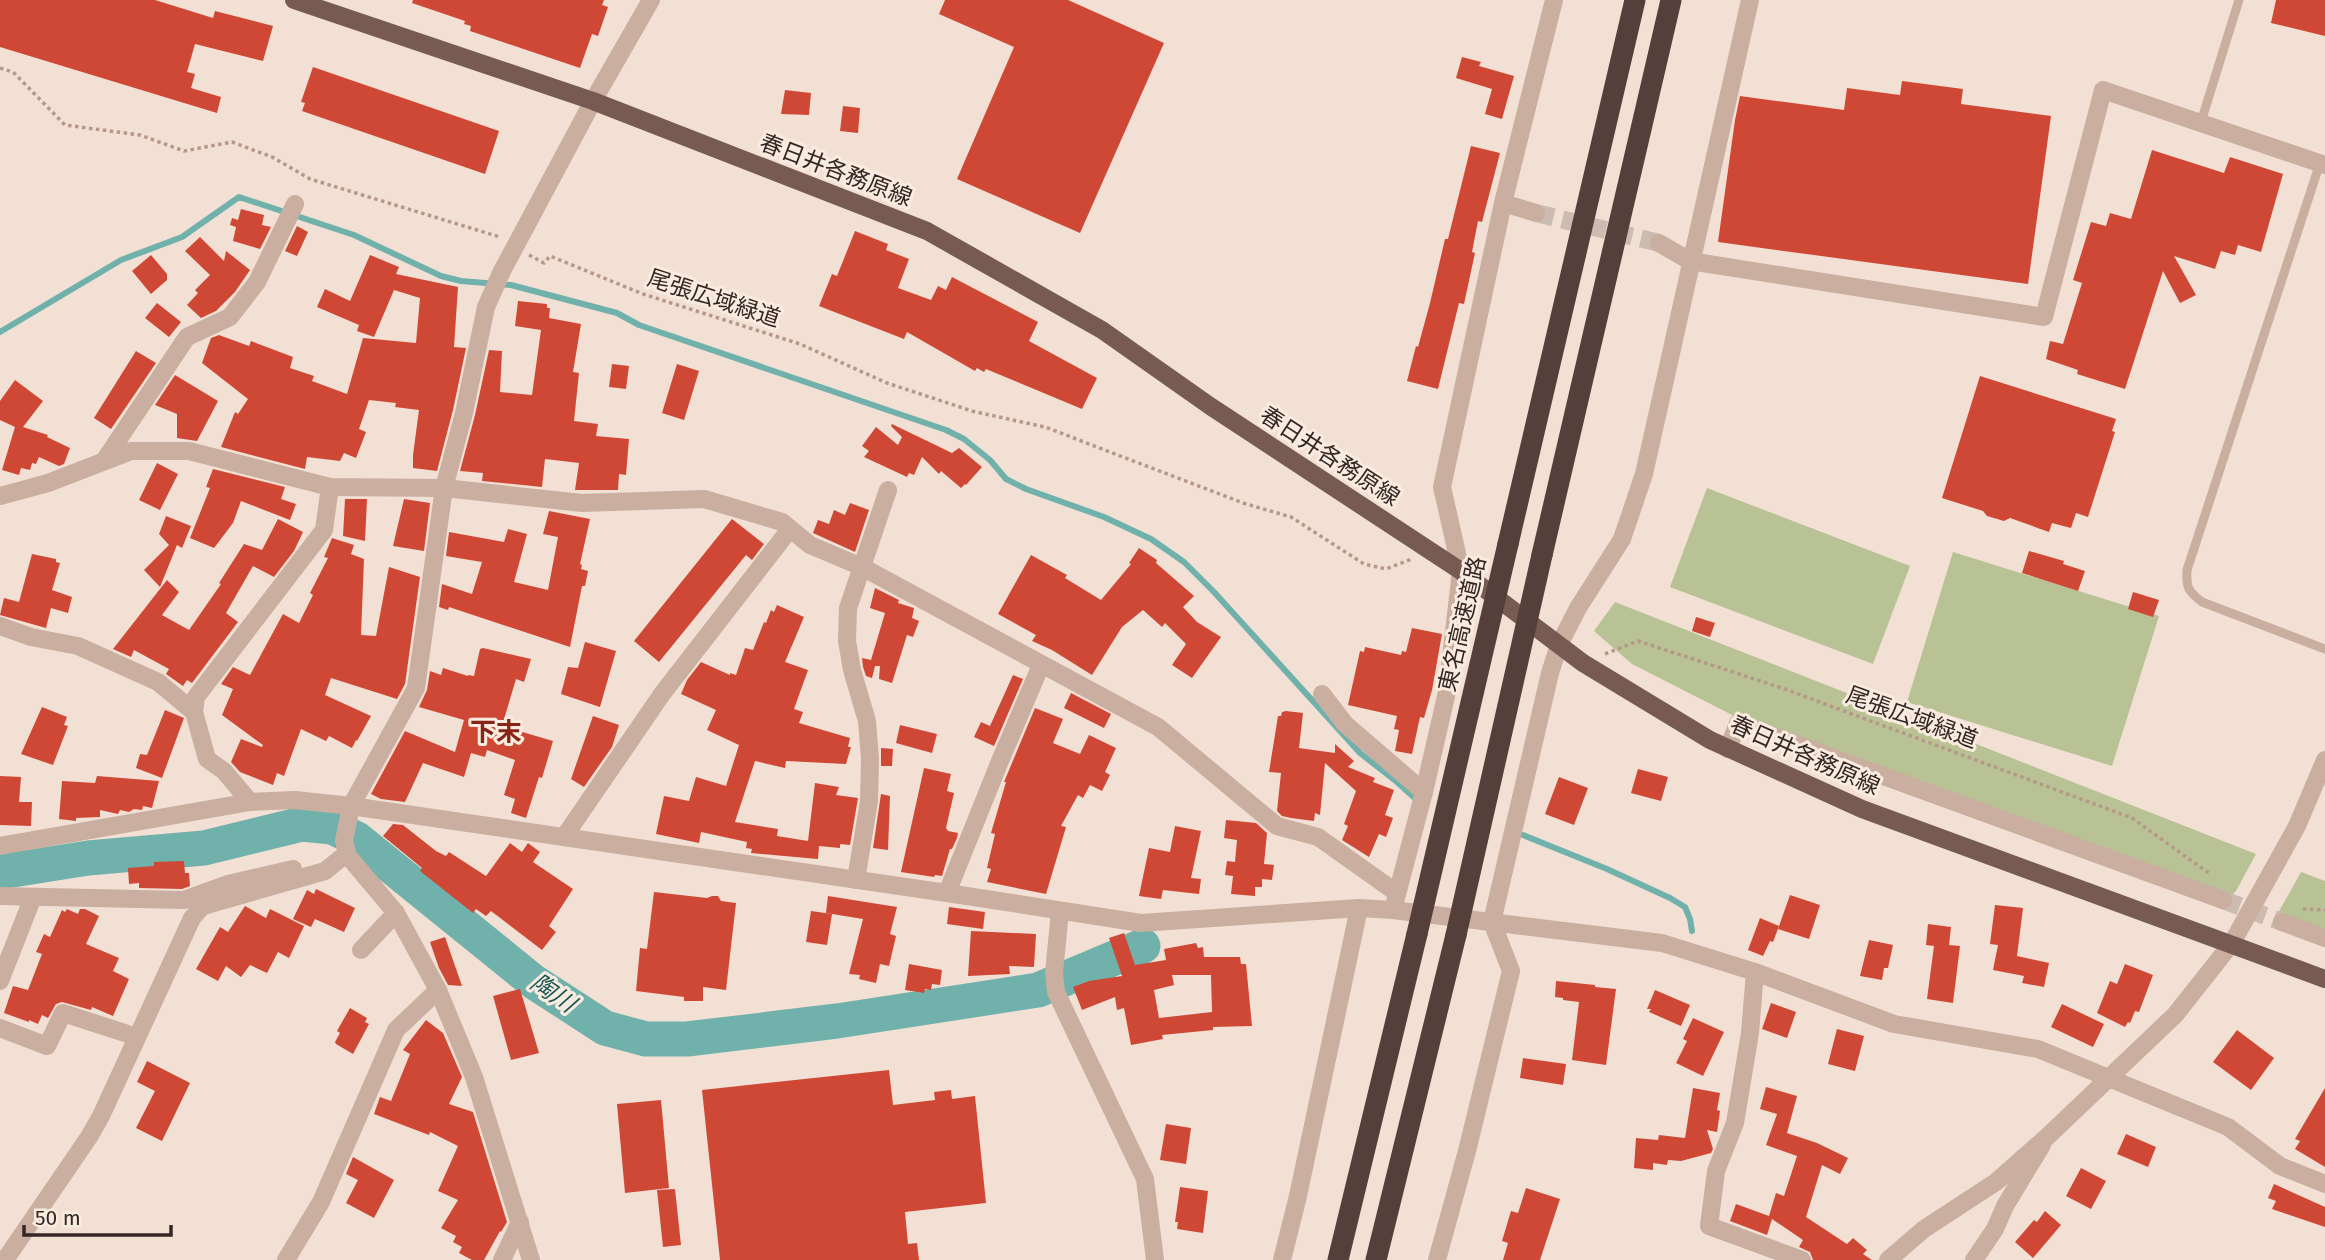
<svg xmlns="http://www.w3.org/2000/svg" width="2325" height="1260" font-family="'Fira Sans','Noto Sans JP',sans-serif">
<style>
.green{fill:#b8c294}
.lines{fill:none;stroke-linecap:round;stroke-linejoin:round}
.stream{stroke:#71b1ac;stroke-width:6}
.river{stroke:#71b1ac;stroke-width:35}
.building{fill:#cf4835;fill-rule:evenodd}
.minor-tunnel{stroke:#ccbbb1;stroke-width:18;stroke-dasharray:18 9;stroke-linecap:butt}
.path{stroke:#b6988a;stroke-width:3.5;stroke-dasharray:3.5 3.5;stroke-linecap:butt}
.service{stroke:#caaea0;stroke-width:9}
.minor{stroke:#caaea0;stroke-width:18}
.tertiary{stroke:#caaea0;stroke-width:18}
.primary{stroke:#775b53;stroke-width:18}
.motorway{stroke:#553f3a;stroke-width:21}
.motorway-bridge{stroke:#553f3a;stroke-width:21}
.labels{text-anchor:middle;stroke-width:6;stroke-linejoin:round;paint-order:stroke}
.street-label{font-size:23px;fill:#342724;stroke:#faebe0}
.water-label{font-size:24px;font-style:italic;fill:#175754;stroke:#faebe0}
.quarter-label{font-size:26px;font-weight:bold;fill:#882517;stroke:#faebe0}
</style>
<rect width="100%" height="100%" fill="#f2e0d4"/>
<!-- green -->
<g class="green">
<polygon points="1707,488 1910,566 1873,664 1670,587"/>
<polygon points="1953,552 2159,616 2112,766 1907,702"/>
<polygon points="1615,602 2256,854 2236,891 2230,897 1738,718 1632,664 1594,631"/>
<polygon points="2301,872 2325,881 2325,933 2277,915"/>
</g>
<g class="lines">
<!-- stream -->
<g class="stream">
<polyline points="0,332 121,260 182,237 239,197 354,235 441,276 461,281 511,285 617,313 639,325 946,430 964,439 990,460 1006,479 1026,489 1104,517 1151,539 1184,562 1214,592 1360,753 1397,782 1418,801"/>
<polyline points="1523,835 1607,869 1670,898 1685,907 1690,919 1692,931"/>
</g>
<!-- river -->
<polyline class="river" points="0,872 88,858 204,848 302,824 332,827 357,839 534,982 605,1028 646,1039 687,1039 837,1021 1038,990 1143,946"/>
</g>
<!-- building -->
<g class="building">
<polygon points="0,0 155,0 213,18 215,11 273,26 263,61 195,44 187,72 195,74 191,88 221,97 217,113 0,47"/>
<polygon points="413,0 604,0 602,5 608,7 598,36 592,34 580,68 470,31 471,26 464,24 465,21 412,3"/>
<polygon points="945,0 1068,0 1164,43 1080,233 957,179 1014,47 939,14"/>
<polygon points="2276,0 2325,0 2325,36 2271,23"/>
<polygon points="1462,57 1481,62 1479,66 1514,76 1502,119 1485,114 1492,89 1456,78"/>
<polygon points="313,67 499,131 485,174 302,111 305,103 301,102"/>
<polygon points="1902,81 1963,89 1961,104 2051,116 2028,284 1718,242 1735,120 1740,96 1844,110 1847,88 1900,95"/>
<polygon points="785,90 811,93 809,115 781,114"/>
<polygon points="843,106 860,108 858,133 840,131"/>
<polygon points="1471,146 1500,153 1482,222 1478,221 1472,252 1475,253 1464,304 1459,303 1438,389 1407,381 1416,346 1418,347 1430,303 1445,239 1448,239"/>
<polygon points="2152,150 2224,173 2230,157 2283,174 2261,252 2238,245 2235,255 2221,251 2215,269 2174,256 2196,295 2180,303 2163,271 2125,389 2077,374 2078,370 2046,359 2050,341 2063,344 2082,283 2073,280 2091,222 2106,226 2110,213 2131,219"/>
<polygon points="241,209 264,215 262,225 271,227 260,249 233,241 236,227 230,225 232,218 238,220"/>
<polygon points="297,226 308,232 297,256 285,251"/>
<polygon points="855,231 888,244 886,250 909,259 898,288 931,300 938,286 946,290 952,277 1038,322 1029,341 1097,378 1082,409 986,369 984,372 977,368 975,371 907,332 904,339 819,306 832,274 837,276"/>
<polygon points="200,237 224,261 226,251 250,270 235,292 216,311 201,318 187,305 198,293 195,290 210,275 185,251"/>
<polygon points="151,255 167,274 167,280 151,294 132,271"/>
<polygon points="370,255 399,267 396,274 458,287 454,347 466,348 453,410 437,471 413,468 413,455 419,410 395,407 396,403 369,400 359,429 366,432 356,458 344,453 340,461 307,457 305,469 221,447 235,412 238,414 248,399 202,363 211,338 219,335 249,346 251,341 293,357 290,368 314,376 312,381 347,394 363,338 416,343 420,298 394,290 374,337 357,331 359,325 317,307 325,289 350,301"/>
<polygon points="518,301 547,304 547,308 550,308 549,318 581,324 573,372 579,373 574,421 598,424 596,436 629,439 626,475 619,474 618,490 575,490 579,463 545,459 542,487 482,481 483,473 460,471 475,415 489,350 502,351 500,392 532,395 541,330 515,326"/>
<polygon points="157,303 181,322 169,337 145,318"/>
<polygon points="136,351 156,363 111,429 94,418"/>
<polygon points="612,364 629,366 626,389 609,387"/>
<polygon points="677,364 699,371 684,420 662,413"/>
<polygon points="175,375 218,401 197,441 177,438 177,414 155,405"/>
<polygon points="1980,376 2116,419 2112,431 2115,432 2088,517 2076,513 2071,528 2052,523 2049,532 2010,518 2004,521 1987,516 1983,511 1942,498"/>
<polygon points="15,380 43,401 23,427 48,435 47,437 70,448 64,464 59,466 39,457 36,464 32,463 30,470 21,468 19,475 2,470 15,427 0,420 0,401"/>
<polygon points="892,424 952,453 959,448 982,467 966,485 965,484 961,488 941,471 939,474 922,457 914,475 909,473 907,477 864,457 869,451 862,446 876,427 898,445 902,437 891,426"/>
<polygon points="157,463 178,474 160,510 139,500"/>
<polygon points="213,469 285,487 281,499 296,504 290,520 241,501 233,523 214,548 190,538 210,488 206,487"/>
<polygon points="345,499 367,499 365,541 343,536"/>
<polygon points="404,499 430,503 424,551 393,546"/>
<polygon points="850,503 869,510 855,552 813,533 818,520 829,524 834,510 845,515"/>
<polygon points="549,511 590,519 580,564 582,565 581,569 588,571 585,586 582,586 570,647 449,607 448,610 439,607 442,584 472,594 482,562 446,556 449,532 504,542 508,529 527,534 514,582 548,590 558,537 543,534"/>
<polygon points="166,516 191,526 182,548 177,545 160,587 144,570 169,545 159,534"/>
<polygon points="278,519 303,532 294,551 274,577 253,566 226,613 238,622 192,683 187,680 183,686 166,674 169,669 134,650 131,657 113,649 167,580 179,592 162,615 189,630 221,584 219,583 244,544 262,550"/>
<polygon points="732,519 764,544 752,560 746,555 659,662 634,641"/>
<polygon points="332,538 354,545 351,554 364,559 361,635 376,636 389,567 420,577 405,684 397,699 331,678 325,695 371,716 357,741 356,740 352,748 329,736 326,741 301,729 284,776 277,773 273,785 240,772 231,762 241,739 262,747 263,745 222,715 233,689 221,684 233,667 250,675 283,614 299,623 313,595 310,593 328,558 324,557"/>
<polygon points="1139,548 1157,560 1156,563 1194,596 1183,607 1197,622 1221,637 1192,678 1172,665 1186,644 1165,623 1162,627 1143,610 1122,627 1092,675 1052,650 1032,641 1036,635 998,614 1031,555 1067,575 1065,578 1101,600 1131,564 1129,563"/>
<polygon points="2029,551 2064,561 2063,564 2085,571 2078,591 2022,573"/>
<polygon points="32,554 56,559 56,562 60,563 52,590 72,597 68,613 51,608 46,628 0,615 4,598 19,602"/>
<polygon points="875,588 899,600 898,603 914,608 912,618 919,621 913,637 907,635 892,683 879,679 880,666 875,666 872,678 866,676 863,667 862,658 871,660 885,613 870,608"/>
<polygon points="2133,592 2159,600 2153,617 2128,609"/>
<polygon points="777,605 804,617 785,662 808,670 794,709 803,712 799,723 850,738 848,747 851,747 846,764 786,761 785,768 755,761 735,822 778,829 777,836 808,841 815,783 839,787 836,795 858,798 850,845 840,844 840,848 819,846 818,859 751,853 752,849 746,848 747,842 701,832 699,843 656,834 664,796 689,801 696,777 726,786 739,745 707,730 716,710 681,694 687,680 701,662 730,675 730,673 736,675 745,648 753,650 764,622 766,623 771,610 774,612"/>
<polygon points="1696,617 1715,623 1710,637 1692,631"/>
<polygon points="1412,628 1442,634 1432,690 1424,718 1420,717 1412,754 1395,751 1399,730 1394,729 1397,716 1348,705 1360,651 1364,652 1365,647 1401,655 1402,651 1406,652"/>
<polygon points="585,642 616,651 600,707 561,694 568,667 578,668"/>
<polygon points="483,648 531,659 524,682 516,679 502,726 553,741 542,778 539,777 526,818 511,813 515,799 504,795 515,760 487,750 485,757 471,753 464,777 423,763 405,802 381,799 371,794 405,731 455,752 464,720 419,707 427,690 430,671 441,675 443,668 468,676 468,675 474,676 480,649"/>
<polygon points="1013,675 1023,679 994,746 974,737 981,722 990,726"/>
<polygon points="1071,693 1111,714 1104,728 1064,708"/>
<polygon points="42,707 67,717 64,725 68,726 53,765 21,754"/>
<polygon points="1035,708 1063,719 1053,743 1080,754 1089,735 1116,748 1105,772 1110,775 1102,791 1090,785 1083,798 1078,795 1061,826 1066,827 1046,894 987,882 991,869 987,868 995,834 991,833 1006,782 1004,782"/>
<polygon points="165,710 184,718 162,778 136,768 140,754 147,755"/>
<polygon points="1286,711 1303,713 1299,748 1335,753 1335,744 1354,761 1348,767 1375,778 1373,782 1394,790 1385,815 1393,818 1386,837 1379,834 1369,857 1342,840 1348,826 1344,824 1356,791 1325,763 1320,815 1315,813 1314,821 1291,818 1282,816 1277,811 1281,773 1269,772 1278,716 1281,716 1282,712"/>
<polygon points="593,716 619,725 612,747 584,787 571,779"/>
<polygon points="900,725 937,734 932,753 896,743"/>
<polygon points="881,748 893,749 892,766 881,766"/>
<polygon points="924,768 951,774 947,791 954,793 946,828 948,831 958,833 957,838 952,849 950,849 942,876 935,875 934,877 901,872"/>
<polygon points="1638,769 1668,777 1661,801 1631,793"/>
<polygon points="0,776 21,777 19,802 32,802 31,826 0,825"/>
<polygon points="97,776 159,781 152,808 143,806 142,810 134,809 129,812 120,810 118,814 100,810 100,817 76,818 76,821 59,819 62,781 95,783"/>
<polygon points="1559,777 1588,788 1574,825 1545,814"/>
<polygon points="881,794 890,796 888,850 873,848"/>
<polygon points="1226,820 1256,823 1267,833 1264,864 1274,865 1272,880 1262,879 1262,887 1255,887 1255,896 1231,894 1233,876 1225,875 1227,861 1235,862 1237,840 1224,838"/>
<polygon points="393,824 403,825 436,851 446,856 449,852 486,876 510,843 522,852 528,843 540,852 533,862 573,889 549,926 556,932 542,950 491,911 486,916 476,909 473,913 420,871 422,868 383,836"/>
<polygon points="1175,826 1201,831 1191,878 1201,879 1199,894 1163,890 1161,899 1139,896 1149,848 1170,852"/>
<polygon points="184,861 185,873 189,873 190,886 182,889 139,888 139,883 129,884 128,868 154,866 154,862"/>
<polygon points="316,889 355,908 344,932 315,919 311,927 293,919 307,890 314,894"/>
<polygon points="654,892 707,898 712,896 718,896 721,901 736,903 726,990 703,987 703,1001 684,1001 684,997 636,991 640,948 647,949"/>
<polygon points="1790,895 1820,905 1809,939 1778,929"/>
<polygon points="828,896 897,907 890,934 896,936 889,966 880,964 876,983 859,979 860,975 849,974 863,919 826,913"/>
<polygon points="1995,905 2023,908 2017,956 2049,963 2044,987 2022,983 2024,976 1993,970 1998,945 1990,944"/>
<polygon points="245,906 266,918 270,909 304,926 289,958 278,952 267,973 250,965 241,977 226,966 218,981 196,969 220,927 228,932"/>
<polygon points="949,907 985,912 983,929 947,924"/>
<polygon points="67,909 78,914 80,909 85,909 99,916 86,944 119,958 113,971 129,979 113,1016 92,1007 91,1010 62,1002 56,1004 48,1018 42,1015 38,1024 29,1020 29,1022 4,1013 13,986 28,990 42,954 36,952 44,934 50,937 62,910 65,912"/>
<polygon points="811,911 832,914 827,945 806,942"/>
<polygon points="1760,918 1779,926 1773,942 1770,941 1763,956 1748,950"/>
<polygon points="1928,924 1951,927 1949,945 1960,946 1953,1003 1927,999 1934,946 1926,945"/>
<polygon points="971,931 1036,934 1034,967 1009,966 1010,974 968,976"/>
<path d="M1124,933L1135,965L1166,960L1164,949L1196,943L1198,948L1203,947L1204,957H1240L1241,964H1246L1252,1026L1213,1027V1030L1162,1035L1163,1039L1131,1045L1124,1008L1117,1010L1115,997L1082,1010L1073,987L1089,981L1122,976L1109,938ZM1172,975H1211L1212,1012L1159,1018L1154,990L1174,985Z"/>
<polygon points="445,937 462,986 448,985 439,968 430,942"/>
<polygon points="1869,940 1893,945 1888,968 1884,968 1882,980 1860,976"/>
<polygon points="909,964 942,970 940,985 932,984 931,990 925,989 924,993 905,990"/>
<polygon points="2125,964 2153,975 2139,1012 2135,1011 2130,1023 2128,1022 2125,1027 2097,1013 2110,981 2117,984"/>
<polygon points="1556,981 1595,985 1595,987 1616,989 1606,1065 1572,1060 1579,1002 1563,1000 1563,998 1555,997"/>
<polygon points="520,989 539,1053 511,1060 493,996"/>
<polygon points="1655,990 1690,1005 1681,1026 1649,1012 1651,1009 1647,1009"/>
<polygon points="1771,1003 1796,1012 1787,1038 1762,1029"/>
<polygon points="2062,1004 2104,1024 2093,1047 2051,1027"/>
<polygon points="350,1008 367,1018 365,1022 369,1024 353,1054 336,1044 335,1042 340,1033 337,1031"/>
<polygon points="1693,1018 1724,1032 1703,1076 1676,1063 1687,1041 1683,1039"/>
<polygon points="426,1020 443,1033 462,1077 449,1104 473,1112 507,1222 501,1232 500,1231 484,1260 472,1260 459,1253 462,1247 453,1242 456,1236 441,1228 458,1200 438,1191 458,1146 430,1132 429,1135 374,1114 380,1097 391,1101 410,1054 403,1050"/>
<polygon points="1837,1029 1864,1036 1855,1071 1828,1064"/>
<polygon points="2237,1030 2274,1058 2251,1090 2213,1062"/>
<polygon points="1523,1058 1566,1064 1563,1085 1520,1078"/>
<polygon points="147,1061 190,1083 162,1141 136,1128 155,1091 137,1082"/>
<polygon points="889,1070 893,1105 935,1100 934,1092 951,1090 952,1099 975,1096 986,1203 905,1212 908,1244 917,1243 919,1260 720,1260 702,1090"/>
<polygon points="1766,1087 1797,1096 1787,1133 1817,1143 1848,1158 1840,1174 1822,1165 1806,1217 1847,1244 1853,1238 1867,1250 1863,1254 1872,1260 1813,1260 1810,1252 1799,1247 1803,1240 1772,1219 1767,1235 1730,1221 1736,1204 1769,1216 1776,1193 1784,1196 1797,1156 1766,1145 1777,1114 1760,1109"/>
<polygon points="1693,1088 1720,1093 1717,1110 1720,1111 1717,1132 1707,1130 1713,1149 1711,1153 1681,1161 1668,1160 1667,1165 1653,1163 1653,1170 1634,1168 1636,1138 1658,1140 1659,1135 1685,1138"/>
<polygon points="2325,1088 2325,1167 2295,1149 2300,1141 2295,1139"/>
<polygon points="661,1100 669,1188 625,1193 617,1104"/>
<polygon points="1166,1124 1191,1128 1186,1164 1160,1160"/>
<polygon points="2126,1134 2156,1147 2148,1167 2117,1154"/>
<polygon points="353,1157 394,1180 374,1218 346,1203 358,1180 346,1174"/>
<polygon points="2081,1168 2106,1181 2091,1209 2066,1196"/>
<polygon points="2274,1184 2325,1207 2325,1227 2272,1209 2276,1201 2268,1198"/>
<polygon points="1180,1187 1208,1191 1203,1233 1177,1229 1178,1222 1175,1222"/>
<polygon points="1526,1188 1560,1199 1540,1260 1503,1260 1508,1243 1502,1241 1511,1211 1518,1213"/>
<polygon points="675,1189 681,1245 663,1247 657,1190"/>
<polygon points="2045,1211 2061,1225 2033,1258 2015,1242 2034,1220 2037,1222"/>
</g>
<g class="lines">
<!-- minor-tunnel -->
<g class="minor-tunnel">
<polyline points="1536,213 1659,243"/>
<polyline points="2223,900 2282,922"/>
</g>
<!-- path -->
<g class="path">
<polyline points="0,68 13,72 65,125 140,135 184,151 232,142 272,157 310,179 500,237"/>
<polyline points="529,255 544,263 550,256 643,294 800,344 887,383 972,411 1045,427 1243,503 1291,517 1364,564 1386,569 1412,559"/>
<polyline points="1605,654 1638,641 1782,688 2132,818 2210,874"/>
<polyline points="2303,909 2325,910"/>
</g>
<!-- service -->
<g class="service">
<polyline points="2201,122 2239,0"/>
<path d="M2320,163L2187,570C2186,588 2188,591 2202,602L2325,649"/>
</g>
<!-- minor -->
<g class="minor">
<polyline points="1503,203 1536,213"/>
<polyline points="1659,243 1690,261 2044,317 2103,90 2325,165"/>
<polyline points="104,461 187,337 230,317 257,282 295,204"/>
<polyline points="0,496 48,483 131,451 189,451 330,487 444,488 582,503 704,499 782,522 810,545 862,567 1158,727 1277,826 1318,837 1397,893"/>
<polyline points="0,626 31,637 78,646 158,682 194,712"/>
<polyline points="1322,694 1345,724 1424,792"/>
<polyline points="1728,749 1738,723 2223,900"/>
<polyline points="250,802 224,771 207,759 194,712 196,697 324,530 330,487"/>
<polyline points="564,837 662,694 790,529"/>
<polyline points="856,880 869,801 870,759 867,721 852,670 847,641 848,608 888,490"/>
<polyline points="947,893 1000,761 1041,665"/>
<polyline points="0,896 184,900 228,884 293,869"/>
<polyline points="1395,902 1424,792 1447,692 1461,571 1442,487 1503,203 1554,0"/>
<polyline points="1060,911 1054,973 1056,992 1145,1179 1155,1260"/>
<polyline points="2282,922 2325,938"/>
<polyline points="361,950 396,913"/>
<polyline points="1755,972 1750,1033 1735,1123 1716,1171 1709,1226 1802,1260"/>
<polyline points="0,981 33,897"/>
<polyline points="0,1028 47,1046 63,1013 137,1037"/>
<polyline points="5,1260 89,1137 101,1116 192,918 203,906 325,871 341,858"/>
<polyline points="286,1260 321,1202 396,1030 438,990"/>
<polyline points="502,1260 520,1222"/>
<polyline points="531,1260 474,1077 438,990 396,913 348,856 344,841 351,806 416,688 444,488 464,413 486,307 502,271 593,101"/>
<polyline points="1282,1260 1298,1196 1359,908"/>
<polyline points="1437,1260 1467,1151 1511,971 1492,922 1550,673 1559,645 1578,608 1622,539 1644,474 1750,0"/>
<polyline points="1974,1260 1995,1229 2005,1206 2042,1145"/>
</g>
<!-- tertiary -->
<g class="tertiary">
<polyline points="593,101 651,0"/>
<polyline points="0,846 250,802 295,800 351,806 947,893 1141,923 1359,908 1393,910 1662,943 1755,972 1894,1024 2038,1049 2228,1127 2280,1166 2325,1184"/>
<polyline points="1888,1260 1924,1229 1996,1182 2048,1136 2175,1015 2232,943 2297,826 2325,760"/>
</g>
<!-- primary -->
<polyline class="primary" points="294,0 593,101 927,231 1102,330 1210,406 1461,571 1583,663 1710,740 1862,809 2325,979"/>
<!-- motorway -->
<g class="motorway">
<polyline points="1508,544 1635,0"/>
<polyline points="1542,555 1671,0"/>
<polyline points="1338,1260 1417,934"/>
<polyline points="1376,1260 1456,935"/>
</g>
<!-- motorway-bridge -->
<g class="motorway-bridge">
<polyline points="1417,934 1508,544"/>
<polyline points="1456,935 1542,555"/>
</g>
</g>
<g class="labels">
<!-- street labels -->
<g class="street-label">
<text transform="translate(836 170) rotate(21)" y="8">春日井各務原線</text>
<text transform="translate(714 298) rotate(18)" y="8">尾張広域緑道</text>
<text transform="translate(1330 456) rotate(33)" y="8">春日井各務原線</text>
<text transform="translate(1462 624) rotate(-77)" y="8">東名高速道路</text>
<text transform="translate(1912 717) rotate(20)" y="8">尾張広域緑道</text>
<text transform="translate(1805 755) rotate(24)" y="8">春日井各務原線</text>
</g>
<!-- water labels -->
<g class="water-label">
<text transform="translate(553 993) rotate(34)" y="8">陶川</text>
</g>
<!-- quarter labels -->
<g class="quarter-label">
<text x="496" y="741">下末</text>
</g>
</g>
<!-- scale -->
<path d="M24 1225v10h147v-10" fill="none" stroke="#342724" stroke-width="3.5"/>
<text x="35" y="1225" font-size="21" fill="#342724" stroke="#faebe0" stroke-width="5" paint-order="stroke">50 m</text>
</svg>
